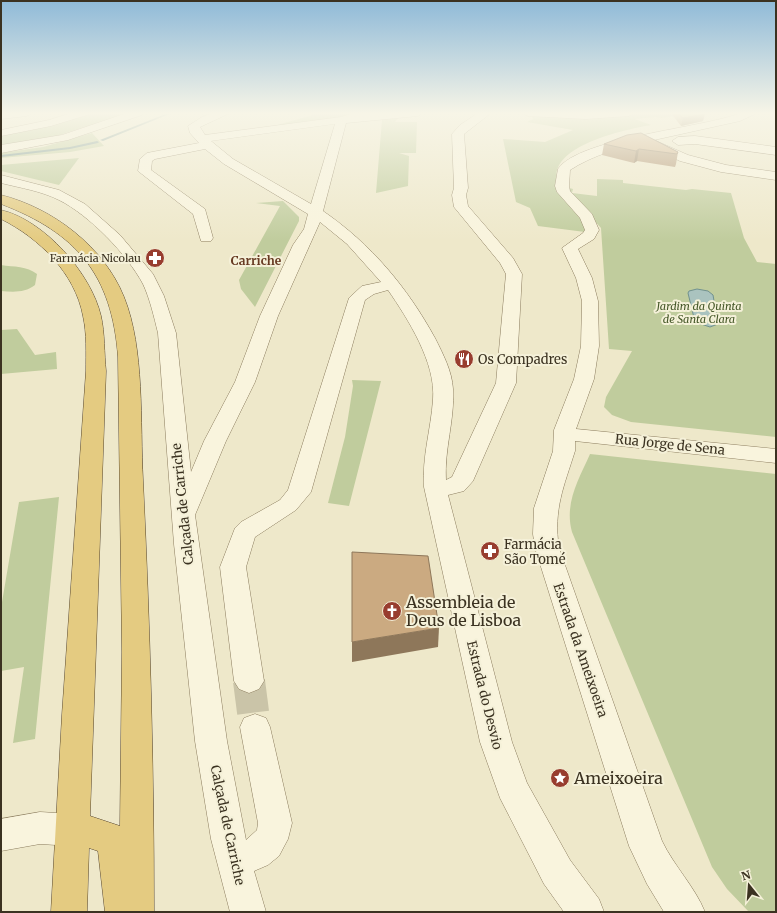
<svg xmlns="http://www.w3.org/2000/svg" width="777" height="913" font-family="Merriweather,serif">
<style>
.green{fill:#c0cc9d}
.water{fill:#aac3bf;stroke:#71918e}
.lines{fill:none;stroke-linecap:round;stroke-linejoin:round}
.stream{fill:#71918e;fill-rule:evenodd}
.minor-tunnel{stroke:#cac4a8;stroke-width:32;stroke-dasharray:32 16;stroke-linecap:butt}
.minor-casing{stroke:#8b7c5e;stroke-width:1}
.tertiary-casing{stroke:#8b7c5e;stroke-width:1}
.trunk-casing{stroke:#594932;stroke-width:1}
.minor{fill:#f9f4dd;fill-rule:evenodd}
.tertiary{fill:#f9f4dd;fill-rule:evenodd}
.trunk{fill:#e4cb81;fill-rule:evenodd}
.wall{fill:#af926f}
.shaded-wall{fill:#8e775a}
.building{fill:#cbaa81;stroke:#8e775a}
.labels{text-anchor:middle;stroke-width:4;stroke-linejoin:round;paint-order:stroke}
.far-poi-label{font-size:11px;fill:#3b3221;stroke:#f5f1d9;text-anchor:end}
.far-park-label{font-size:11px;font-style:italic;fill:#455728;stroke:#f5f1d9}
.far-neighbourhood-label{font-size:12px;font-weight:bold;fill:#673a22;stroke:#f5f1d9}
.poi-label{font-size:13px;fill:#3b3221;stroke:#f5f1d9;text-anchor:start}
.street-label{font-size:13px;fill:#3b3221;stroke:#f5f1d9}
.near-poi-label{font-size:16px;fill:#3b3221;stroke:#f5f1d9;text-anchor:start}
</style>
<rect width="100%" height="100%" fill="#eee8ca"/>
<!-- green -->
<g class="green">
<polygon points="94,113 126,113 57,136 1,146 1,136 53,126"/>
<polygon points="320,113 355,113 328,120 277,125"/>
<path d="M530,113H693L662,118L656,117L635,119L651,125C628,129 550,145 557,180C559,187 580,218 586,227L585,232L538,226L530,208L516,202L503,139L545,142L573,130L527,122L533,119Z"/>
<polygon points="398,118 395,122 417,122 416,153 399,153 409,156 408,186 376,193 382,120"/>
<polygon points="92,133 104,146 70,152 1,158 1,153 43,147"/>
<polygon points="79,158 59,185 1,171 1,165"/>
<polygon points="597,179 623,180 623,183 686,190 692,189 731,193 744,238 757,262 776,264 776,437 631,422 612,415 604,407 606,397 632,351 609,349 601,228 563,186 573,189 572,193 597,196"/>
<polygon points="283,201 299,217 299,221 255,307 241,289 239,280 280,206 256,203"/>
<path d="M1,265C14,267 27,266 37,274L35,285C25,293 13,292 1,291Z"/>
<polygon points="17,329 35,355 56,352 57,369 1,374 1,330"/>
<polygon points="352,380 381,381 349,506 328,503 345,437 353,386"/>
<path d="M590,454L776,474V912H749L727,889L712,867L572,532C564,503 579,479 590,454Z"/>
<polygon points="59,497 35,739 13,743 24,667 1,671 1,608 19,502"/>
</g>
<!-- water -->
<polygon class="water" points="697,289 708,291 713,295 718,324 710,327 695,322 688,293 689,291"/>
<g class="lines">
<!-- stream -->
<g class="stream">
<polygon points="168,113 172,113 103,141 100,140"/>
<polygon points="97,141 99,142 98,143 70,149 1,157 1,155 70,147"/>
</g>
<!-- minor-tunnel -->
<polyline class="minor-tunnel" points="249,681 255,727"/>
<!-- minor casing -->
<g class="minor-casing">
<g id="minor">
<polygon points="1,113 32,113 27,116 1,119"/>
<polygon points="71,113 88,113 87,115 51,126 1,136 1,130 49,120"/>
<polygon points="127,113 143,113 142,115 68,140 1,153 1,145 62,135"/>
<path d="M213,113H230L200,127L205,135L341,117L354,113H423L418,116L346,123L323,211C371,244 407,287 435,338C443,354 452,371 453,389C455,420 444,449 446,480L452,477L496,383L506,274L500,263L454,207L452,195L454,188L452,134L460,125L478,113H491L464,134L468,188L466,195L468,206L513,258L522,274L516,383L473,481L464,491L448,495L512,742L527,783L570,860L599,899L604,912H564L544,884L500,798L480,742L424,487C422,455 431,430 433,399C436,363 408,319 388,290L374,294L365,300L311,492L296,510L255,537L246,567L264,681L259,689L249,693L239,689L234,681L220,567L235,528L241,522L280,500L288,490L349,298L362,286L381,282L347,244L320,222L278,316L255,382L226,441L195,515L227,741L246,840L257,830L258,823L240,727L244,718L255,714L266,718L270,727L292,823L288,839L279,856L268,865L254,871L266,912H230L211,839L195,741L174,544L158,333C154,317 150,299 143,284C127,254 89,215 59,200C41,191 21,188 1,183V175L59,190L85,204L120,235L153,274L164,296L176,333L191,472L204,441L235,382L260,316L293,245L304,229L308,214L224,164L205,149L155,159L152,161L151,170L205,209L213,238L211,241H201L193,214L138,171L140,159L147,153L199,143L190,133L188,126L202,117ZM335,124L311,204L233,159L211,141Z"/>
<polygon points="523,113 634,113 629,116 586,119 528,116"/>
<path d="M741,113H757L740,121L654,140L688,155L726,165L776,172V180L721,172L680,161L647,145L646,142C619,148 593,155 570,170L569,186L570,191L592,214L599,230L594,239L578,249L592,278L598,301L599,346L594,379L576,429L776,449V463L575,441V451C564,486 553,510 559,548L662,841C674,866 695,887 705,912H664L647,884L629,846L535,548L533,534L534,508L553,451L554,430L574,379L581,346L582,301L576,278L562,248L583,233L585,230L580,218L557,192L555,186L558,169C579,138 703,128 741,113Z"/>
<polygon points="695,136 776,147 776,155 695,144 678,145 672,141 678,137"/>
</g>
</g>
<!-- tertiary casing -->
<g class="tertiary-casing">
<polygon id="tertiary" points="40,812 73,814 85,819 90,830 85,841 73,846 40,844 1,851 1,819"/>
</g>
<!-- trunk casing -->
<g class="trunk-casing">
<path id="trunk" d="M1,195C53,208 104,247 124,297C145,349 140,423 143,480C150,624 154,768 154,912H105L98,851L89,848L87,912H51L62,715L86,371C86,353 87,334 83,316C75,273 39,238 1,219V210C44,220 91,273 101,316C105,334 104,353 106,371L90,816L120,826L122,652L118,357C112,275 77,233 1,204Z"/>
</g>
<!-- minor -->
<use href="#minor" class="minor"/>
<!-- tertiary -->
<use href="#tertiary" class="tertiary"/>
<!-- trunk -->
<use href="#trunk" class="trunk"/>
</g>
<!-- wall -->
<g class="wall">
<polygon points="671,113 704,113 703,121 681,126"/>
<polygon points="604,144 678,152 676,164 675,167 637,161 634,163 602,155"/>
</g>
<!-- shaded-wall -->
<g class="shaded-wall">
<polygon points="705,114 703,121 681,126 683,118"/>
<polygon points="639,149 637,161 634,163 636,151"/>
<polygon points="439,628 438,647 352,662 352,642"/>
</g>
<!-- building -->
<g class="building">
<polygon points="678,113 704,113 705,114 683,118"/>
<polygon points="641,133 678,152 677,154 639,149 636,151 604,144 627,135"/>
<polygon points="352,552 428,556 439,628 352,642"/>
</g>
<!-- sky -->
<linearGradient id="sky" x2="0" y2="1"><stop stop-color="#8fbad8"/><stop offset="0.47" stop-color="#f7f5e7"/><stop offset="1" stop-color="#f7f5e7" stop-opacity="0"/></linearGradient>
<rect width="777" height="241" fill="url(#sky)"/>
<!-- icons -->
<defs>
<g id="pharmacy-disc" transform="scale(1)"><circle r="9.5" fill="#983d2f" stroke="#f5f1d9"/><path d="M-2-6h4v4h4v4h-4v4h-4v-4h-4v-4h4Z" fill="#fff"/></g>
<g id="restaurant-disc" transform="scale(1)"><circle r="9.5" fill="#983d2f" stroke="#f5f1d9"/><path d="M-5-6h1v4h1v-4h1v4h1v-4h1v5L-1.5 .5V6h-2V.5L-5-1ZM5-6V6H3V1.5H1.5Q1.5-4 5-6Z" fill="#fff"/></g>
<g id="church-disc" transform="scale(1)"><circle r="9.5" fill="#983d2f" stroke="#f5f1d9"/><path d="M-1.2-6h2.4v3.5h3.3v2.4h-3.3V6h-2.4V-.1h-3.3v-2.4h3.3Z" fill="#fff"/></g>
<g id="sight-disc" transform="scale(1)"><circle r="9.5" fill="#983d2f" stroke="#f5f1d9"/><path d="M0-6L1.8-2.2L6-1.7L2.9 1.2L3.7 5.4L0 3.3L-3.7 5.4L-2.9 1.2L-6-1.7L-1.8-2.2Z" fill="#fff"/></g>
</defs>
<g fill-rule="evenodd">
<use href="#pharmacy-disc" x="155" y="258"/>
<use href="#restaurant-disc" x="464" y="359"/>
<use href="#pharmacy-disc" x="490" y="551"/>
<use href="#church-disc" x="392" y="611"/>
<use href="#sight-disc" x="560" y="778"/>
</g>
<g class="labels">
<!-- far-poi labels -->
<g class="far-poi-label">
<text x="141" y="262">Farmácia Nicolau</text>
</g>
<!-- far-park labels -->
<g class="far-park-label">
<text x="699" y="310">Jardim da Quinta<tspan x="699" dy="13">de Santa Clara</tspan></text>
</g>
<!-- far-neighbourhood labels -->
<g class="far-neighbourhood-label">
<text x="256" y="265">Carriche</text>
</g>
<!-- poi labels -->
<g class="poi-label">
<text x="478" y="364">Os Compadres</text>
<text x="504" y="549">Farmácia<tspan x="504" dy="15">São Tomé</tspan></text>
</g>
<!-- street labels -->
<g class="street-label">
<text transform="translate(670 444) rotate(6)" y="5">Rua Jorge de Sena</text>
<text transform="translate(182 504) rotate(-96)" y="5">Calçada de Carriche</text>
<text transform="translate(581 650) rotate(71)" y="5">Estrada da Ameixoeira</text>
<text transform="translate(485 695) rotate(76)" y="5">Estrada do Desvio</text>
<text transform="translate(228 825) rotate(78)" y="5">Calçada de Carriche</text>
</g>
<!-- near-poi labels -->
<g class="near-poi-label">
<text x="406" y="608">Assembleia de<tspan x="406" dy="18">Deus de Lisboa</tspan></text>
<text x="574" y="784">Ameixoeira</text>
</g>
</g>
<!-- border -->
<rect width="777" height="913" fill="none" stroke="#3b3221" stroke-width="4"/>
<!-- north arrow -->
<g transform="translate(749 885) rotate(343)" stroke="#f5f1d9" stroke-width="3" paint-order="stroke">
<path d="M0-3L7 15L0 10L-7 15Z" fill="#3b3221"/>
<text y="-6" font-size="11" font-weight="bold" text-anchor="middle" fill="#3b3221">N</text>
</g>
</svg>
